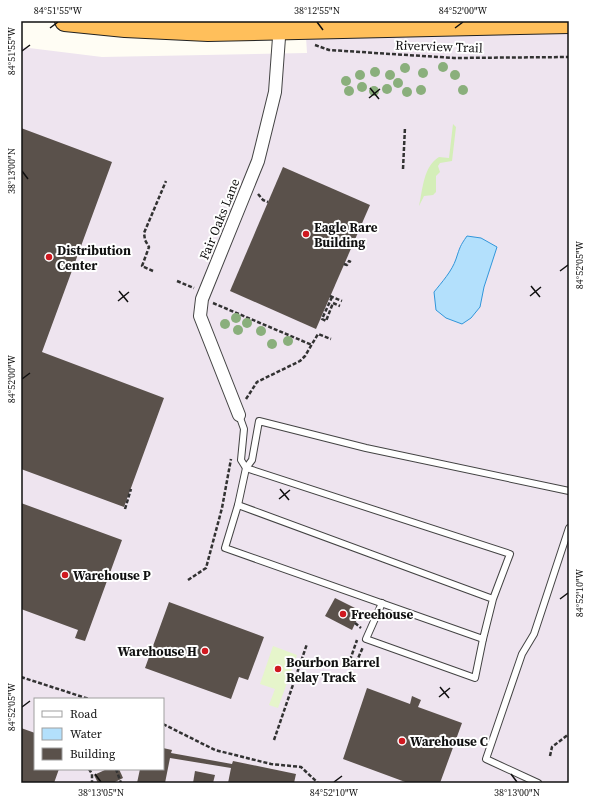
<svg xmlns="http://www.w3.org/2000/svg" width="590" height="804" font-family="'Source Serif 4',serif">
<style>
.industrial{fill:#eee4ef;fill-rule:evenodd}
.green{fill:#d4eeb8}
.pitch{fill:#e6f5cb}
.water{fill:#b3e0fc;stroke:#3296da}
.building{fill:#5a514b}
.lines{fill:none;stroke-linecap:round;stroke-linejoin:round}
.service-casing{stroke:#434343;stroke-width:8}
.minor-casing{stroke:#434343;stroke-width:14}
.trunk-casing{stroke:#212121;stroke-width:22}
.path{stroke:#323232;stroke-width:2.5;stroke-dasharray:4 2;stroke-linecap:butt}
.service{stroke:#fff;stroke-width:6}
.minor{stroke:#fff;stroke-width:12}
.trunk{stroke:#ffbf5b;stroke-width:20}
.tree{fill:#8aaf7c}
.ticks{fill:none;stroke:#101010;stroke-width:1.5}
.poi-dot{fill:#cf1920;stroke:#fff;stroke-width:1.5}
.labels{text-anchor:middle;stroke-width:4;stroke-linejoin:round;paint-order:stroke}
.street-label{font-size:13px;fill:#101010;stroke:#fff}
.poi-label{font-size:13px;font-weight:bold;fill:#101010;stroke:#fff;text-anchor:start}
.neatline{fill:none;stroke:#101010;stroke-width:1.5}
.ticks-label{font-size:10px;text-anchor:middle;fill:#101010}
</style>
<rect width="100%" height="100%" fill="#fffdf4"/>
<!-- industrial -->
<path class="industrial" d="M305,21H569V783H21V47L102,57L307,53ZM35,699H163V769H35Z"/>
<!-- green -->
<path class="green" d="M453,124L456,127L452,161L440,163L438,166L440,172L436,176V192L433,195L424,196L419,206C423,189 423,167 439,157L449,158Z"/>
<!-- pitch -->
<polygon class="pitch" points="273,646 297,655 278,708 269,705 275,689 260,684"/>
<!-- water -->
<path class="water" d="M467,236L481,238L497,247L484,287L480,307L471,318L462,324L446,318L436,310L434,292C442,282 452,271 456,259C460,247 460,246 467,236Z"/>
<!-- building -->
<g class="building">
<polygon points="21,128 112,162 42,352 164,398 124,507 21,469"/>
<polygon points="283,167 370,205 316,329 230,291"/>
<polygon points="21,503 122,540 85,641 75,638 78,630 21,609"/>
<polygon points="335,598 361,611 352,630 325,616"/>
<polygon points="169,602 264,637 248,680 239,677 231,699 145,668"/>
<polygon points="367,688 410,704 412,696 421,700 418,707 462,723 440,783 408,783 343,759"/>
<polygon points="21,728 35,733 35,769 59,769 54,783 21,783"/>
<polygon points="163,748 172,750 171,753 232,764 233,761 296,774 294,783 228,783 231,768 170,758 165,783 137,783 140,769 163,769"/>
<polygon points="107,769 119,769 123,778 113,783 98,783 94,775"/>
<polygon points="195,771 215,775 213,783 193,783"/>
</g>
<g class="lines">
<!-- service casing -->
<g class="service-casing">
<g id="service">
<polyline points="239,415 244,429 241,460 246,468 510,554 493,599 483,639 225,548 238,505 493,599"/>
<polyline points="238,505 246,468 252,460 259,421 366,448 569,491"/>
<polyline points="382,603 366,639 475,678 483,639"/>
<polyline points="538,783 486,759 522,654 534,634 569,528"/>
</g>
</g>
<!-- minor casing -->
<g class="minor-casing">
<polyline id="minor" points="239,415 200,316 202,299 258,161 262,145 275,92 280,24"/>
</g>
<!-- trunk casing -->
<g class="trunk-casing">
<polyline id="trunk" points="65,21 125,27 208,31 569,23"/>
</g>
<!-- path -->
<g class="path">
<polyline points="315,45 329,50 454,58 569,57"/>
<polyline points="403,169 405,127"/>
<polyline points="258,194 263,200 268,202"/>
<polyline points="344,264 347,265 349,261 351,262"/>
<polyline points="153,271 142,266 149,247 145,240 144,233 166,181"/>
<polyline points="177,281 194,288"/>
<polyline points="330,296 342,301"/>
<polyline points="332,297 322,319 326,321 333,303 340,306"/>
<polyline points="213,303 312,345"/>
<polyline points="246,399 257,382 300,361 305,356 318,334 331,339"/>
<polyline points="125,509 131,489"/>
<polyline points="188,580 206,568 222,508 231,459"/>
<polyline points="355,623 361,628"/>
<polyline points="350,660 357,640"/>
<polyline points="356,663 363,647"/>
<polyline points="21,677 89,699"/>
<polyline points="163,724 215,750 271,764 301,767 318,783"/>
<polyline points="274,740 307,644"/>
<polyline points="550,756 552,747 569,734"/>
<polyline points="89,769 92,774 92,783"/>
<polyline points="116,769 121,783"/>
</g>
<!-- service -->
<use href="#service" class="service"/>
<!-- minor -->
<use href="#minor" class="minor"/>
<!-- trunk -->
<use href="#trunk" class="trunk"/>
</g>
<!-- trees -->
<g class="tree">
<circle cx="443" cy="67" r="5"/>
<circle cx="405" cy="68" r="5"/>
<circle cx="375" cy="72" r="5"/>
<circle cx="423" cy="73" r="5"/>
<circle cx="360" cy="75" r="5"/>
<circle cx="390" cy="75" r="5"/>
<circle cx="455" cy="75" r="5"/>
<circle cx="346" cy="81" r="5"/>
<circle cx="398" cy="83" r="5"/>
<circle cx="362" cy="87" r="5"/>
<circle cx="387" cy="89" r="5"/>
<circle cx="421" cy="90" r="5"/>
<circle cx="463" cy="90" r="5"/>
<circle cx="349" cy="91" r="5"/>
<circle cx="374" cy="91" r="5"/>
<circle cx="407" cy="92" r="5"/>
<circle cx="236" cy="318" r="5"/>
<circle cx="247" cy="323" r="5"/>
<circle cx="225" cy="324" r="5"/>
<circle cx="238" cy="330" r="5"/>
<circle cx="261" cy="331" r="5"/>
<circle cx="288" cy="341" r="5"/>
<circle cx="272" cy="344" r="5"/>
</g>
<!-- ticks -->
<path class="ticks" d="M317,22L323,30M50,28L58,22M455,28L463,22M22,51L30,45M370,88L379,99M369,98L380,89M22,171L28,179M560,271L568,265M531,286L540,297M119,291L128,302M530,296L541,287M118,301L129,292M22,379L30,373M280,489L289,500M279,499L290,490M560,599L568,593M440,687L449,698M439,697L450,688M22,707L30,701M95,774L101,782M511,774L517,782M334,782L342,776"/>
<!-- markers -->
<g class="poi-dot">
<circle cx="306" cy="234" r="4"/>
<circle cx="49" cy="257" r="4"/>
<circle cx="65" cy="575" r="4"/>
<circle cx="343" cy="614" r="4"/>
<circle cx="205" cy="651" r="4"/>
<circle cx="278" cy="669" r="4"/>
<circle cx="402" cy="741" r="4"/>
</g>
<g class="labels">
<!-- street labels -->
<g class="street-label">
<text transform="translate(439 46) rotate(2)" y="5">Riverview Trail</text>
<text transform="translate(219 219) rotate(-68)" y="5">Fair Oaks Lane</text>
</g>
<!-- poi labels -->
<g class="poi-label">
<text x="314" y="232">Eagle Rare<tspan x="314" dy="15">Building</tspan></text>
<text x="57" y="255">Distribution<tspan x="57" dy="15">Center</tspan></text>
<text x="73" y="580">Warehouse P</text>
<text x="351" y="619">Freehouse</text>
<text x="197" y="656" text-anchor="end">Warehouse H</text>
<text x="286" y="667">Bourbon Barrel<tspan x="286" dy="15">Relay Track</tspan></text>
<text x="410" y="746">Warehouse C</text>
</g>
</g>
<!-- border -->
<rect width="590" height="804" fill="none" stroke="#ffffff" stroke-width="44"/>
<!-- legend -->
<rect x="34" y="698" width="130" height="72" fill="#ffffff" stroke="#9f9f9f"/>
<rect x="42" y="711" width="20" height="6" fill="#ffffff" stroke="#9f9f9f"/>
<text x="70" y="718" font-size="12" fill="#101010">Road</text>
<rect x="42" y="728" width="20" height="12" fill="#b3e0fc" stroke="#9f9f9f"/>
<text x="70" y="738" font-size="12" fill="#101010">Water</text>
<rect x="42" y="748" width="20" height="12" fill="#5a514b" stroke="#9f9f9f"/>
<text x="70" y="758" font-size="12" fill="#101010">Building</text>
<rect x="22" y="22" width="546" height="760" class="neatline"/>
<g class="ticks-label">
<text x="58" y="14">84°51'55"W</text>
<text x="317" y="14">38°12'55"N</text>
<text x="463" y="14">84°52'00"W</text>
<text transform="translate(11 51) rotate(-90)" y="4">84°51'55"W</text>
<text transform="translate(11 171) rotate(-90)" y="4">38°13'00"N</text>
<text transform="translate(579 265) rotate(-90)" y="4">84°52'05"W</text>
<text transform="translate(11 379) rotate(-90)" y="4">84°52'00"W</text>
<text transform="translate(579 593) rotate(-90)" y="4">84°52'10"W</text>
<text transform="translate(11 707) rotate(-90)" y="4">84°52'05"W</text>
<text x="101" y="796">38°13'05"N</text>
<text x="334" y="796">84°52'10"W</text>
<text x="517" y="796">38°13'00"N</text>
</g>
</svg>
